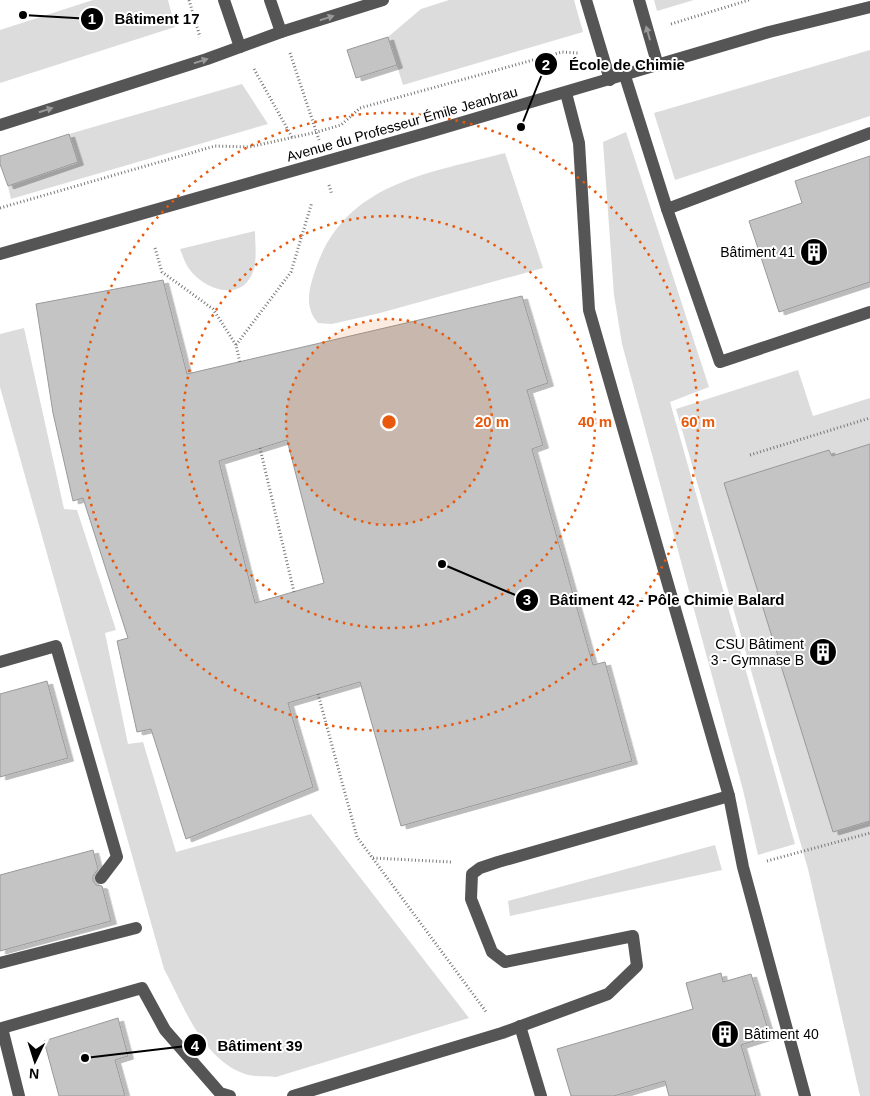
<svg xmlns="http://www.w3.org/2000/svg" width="870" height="1096" font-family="Arial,sans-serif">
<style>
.green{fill:#dcdcdc}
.building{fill:#c4c4c4;stroke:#999;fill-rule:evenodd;filter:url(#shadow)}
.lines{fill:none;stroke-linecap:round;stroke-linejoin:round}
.path{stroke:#777;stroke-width:3;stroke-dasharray:1 2.5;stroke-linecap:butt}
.minor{stroke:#555;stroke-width:12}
.oneway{fill:#999}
.ring{fill:none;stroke:#e8590c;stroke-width:2.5;stroke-dasharray:2.5 5}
.labels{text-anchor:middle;stroke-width:4;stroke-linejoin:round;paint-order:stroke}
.street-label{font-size:14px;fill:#000;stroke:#fff}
.poi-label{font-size:14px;fill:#000;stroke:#fff;text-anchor:end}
.centre{fill:#e8590c;stroke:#fff;stroke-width:2.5}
.ring-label{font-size:15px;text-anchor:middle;font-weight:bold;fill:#e8590c;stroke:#fff;stroke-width:4;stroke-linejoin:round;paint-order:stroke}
.leader{fill:none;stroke:#000;stroke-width:2}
.callout-dot{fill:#000;stroke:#fff;stroke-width:2}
.mark-label{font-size:15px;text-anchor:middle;font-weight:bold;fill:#fff}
.callout-label{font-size:15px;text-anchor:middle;font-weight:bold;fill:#000;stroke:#fff;stroke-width:4;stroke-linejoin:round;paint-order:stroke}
</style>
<defs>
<filter id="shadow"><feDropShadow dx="5.5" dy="3" stdDeviation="0" flood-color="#0004"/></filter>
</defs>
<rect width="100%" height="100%" fill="#fff"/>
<!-- green -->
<g class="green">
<polygon points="93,0 168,0 175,27 0,83 0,30"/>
<polygon points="449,0 574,0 583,32 403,85 388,37 421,9"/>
<polygon points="654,0 694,0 657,11"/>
<polygon points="870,50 870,116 675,180 654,113"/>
<polygon points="242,84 268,124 11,199 8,186 78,163 69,134"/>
<polygon points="626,132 709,387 670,402 795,844 758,855 743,790 622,344 614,295 603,142"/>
<path d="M505,153L543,268L380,313L332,324L318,323C305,308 308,292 314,274C342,183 426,174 505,153Z"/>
<path d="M255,231C255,242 257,258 254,269C244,303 206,291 190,270C185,264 183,256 180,249Z"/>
<path d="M24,328L64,509L77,510L116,630L105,633L128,744L143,742L176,852L311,814L469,1018L276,1077C266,1076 254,1077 245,1074C202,1059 184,1006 164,969L0,387V334Z"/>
<polygon points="798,370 813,416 870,398 870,1096 860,1096 808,869 676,409"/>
<polygon points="715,845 722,870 510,916 508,901"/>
</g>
<!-- building -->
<g class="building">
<polygon points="388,37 397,65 356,78 347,50"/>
<polygon points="69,134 78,162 8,186 0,164 0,156"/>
<polygon points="870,156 870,282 779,312 749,221 802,203 795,181"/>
<path d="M163,280L187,374L522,296L548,383L527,390L543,445L532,449L593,665L605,662L632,761L401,826L360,682L288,703L313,787L186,839L151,729L137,732L117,641L128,638L83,498L73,501L53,413L36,304ZM287,440L324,583L255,603L219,461Z"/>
<polygon points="870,444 870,821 833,832 724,483 829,450 832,456"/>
<polygon points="47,681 68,758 0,777 0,694"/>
<polygon points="93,850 98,869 93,876 93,881 96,885 102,886 111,921 0,951 0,875"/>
<polygon points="721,973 723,982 751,974 770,1036 741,1045 756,1096 669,1096 665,1081 614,1096 571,1096 557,1049 693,1009 686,983"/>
<polygon points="118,1018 128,1056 115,1060 125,1096 59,1096 44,1041"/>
</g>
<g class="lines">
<!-- path -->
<g class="path">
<polyline points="189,0 200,37"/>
<polyline points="671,24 749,0"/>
<polyline points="290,53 319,140"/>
<polyline points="254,69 292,137"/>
<polyline points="329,185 332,195"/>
<polyline points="0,208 215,146 249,147 317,132 341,125 360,108 562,52 578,53"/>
<polyline points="155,248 162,272 213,309 236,345 240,363"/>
<polyline points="236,345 291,272 312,202"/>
<polyline points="260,448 294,592"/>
<polyline points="750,455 870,418"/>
<polyline points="318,694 357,837 487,1013"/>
<polyline points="373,858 451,862"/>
<polyline points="767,861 870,833"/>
</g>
<!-- minor -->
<g class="minor">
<polyline points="224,0 240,47"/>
<polyline points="270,0 281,32"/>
<polyline points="586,0 610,80"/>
<polyline points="639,0 658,66"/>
<polyline points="625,76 667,209 720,362 870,312"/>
<polyline points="566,93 579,143 589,310 729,796 743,867 805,1096"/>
<polyline points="0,125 207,59 281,32 383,0"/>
<polyline points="667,209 870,133"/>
<polyline points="0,254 426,133 769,32 870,7"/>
<polyline points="0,662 56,646 117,857 101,878"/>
<polyline points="0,963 136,928"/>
<polyline points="520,1026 541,1096"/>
<polyline points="19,1096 2,1028 142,988 165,1030 220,1093 230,1096"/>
<polyline points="293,1096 502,1033 608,994 637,966 633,936 505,962 492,952 471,899 472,874 480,868 498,862 729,796"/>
</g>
</g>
<!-- one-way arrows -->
<defs><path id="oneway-solid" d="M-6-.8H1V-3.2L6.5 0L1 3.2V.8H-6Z" transform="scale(1.25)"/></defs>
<g class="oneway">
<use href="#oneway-solid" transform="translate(327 18) rotate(-18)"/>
<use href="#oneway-solid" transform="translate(648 33) rotate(-106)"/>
<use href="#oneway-solid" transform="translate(201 61) rotate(-18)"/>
<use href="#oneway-solid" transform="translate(46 110) rotate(-18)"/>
</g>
<!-- distance rings -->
<circle cx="389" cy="422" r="103" fill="#e8590c" fill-opacity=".12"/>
<g class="ring">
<circle cx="389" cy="422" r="103"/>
<circle cx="389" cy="422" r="206"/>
<circle cx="389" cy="422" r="309"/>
</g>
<!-- icons -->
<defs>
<g id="building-disc" transform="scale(1.4375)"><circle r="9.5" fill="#000" stroke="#fff"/><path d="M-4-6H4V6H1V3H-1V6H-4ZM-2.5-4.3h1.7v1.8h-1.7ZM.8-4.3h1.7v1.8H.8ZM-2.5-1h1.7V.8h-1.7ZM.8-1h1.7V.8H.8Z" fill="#fff"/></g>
</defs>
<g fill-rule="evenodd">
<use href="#building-disc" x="814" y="252"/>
<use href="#building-disc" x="823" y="652"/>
<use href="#building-disc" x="725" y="1034"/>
</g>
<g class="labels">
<!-- street labels -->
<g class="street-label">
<text transform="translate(402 124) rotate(-16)" y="5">Avenue du Professeur Émile Jeanbrau</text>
</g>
<!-- poi labels -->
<g class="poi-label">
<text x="795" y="257">Bâtiment 41</text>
<text x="804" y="649">CSU Bâtiment<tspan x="804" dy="16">3 - Gymnase B</tspan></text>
<text x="744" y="1039" text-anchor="start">Bâtiment 40</text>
</g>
</g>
<circle cx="389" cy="422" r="8" class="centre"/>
<g class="ring-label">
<text x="492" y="427">20 m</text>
<text x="595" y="427">40 m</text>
<text x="698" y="427">60 m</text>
</g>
<!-- callouts -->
<path class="leader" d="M23 15L92 19M521 127L546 64M442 564L527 600M85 1058L195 1045"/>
<g class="callout-dot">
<circle cx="23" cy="15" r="5"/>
<circle cx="521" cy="127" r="5"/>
<circle cx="442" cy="564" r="5"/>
<circle cx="85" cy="1058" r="5"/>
<circle cx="92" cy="19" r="12"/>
<circle cx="546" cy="64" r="12"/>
<circle cx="527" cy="600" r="12"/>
<circle cx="195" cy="1045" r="12"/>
</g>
<g class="mark-label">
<text x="92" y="24">1</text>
<text x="546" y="70">2</text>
<text x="527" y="605">3</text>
<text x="195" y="1051">4</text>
</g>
<g class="callout-label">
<text x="157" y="24">Bâtiment 17</text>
<text x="627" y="70">École de Chimie</text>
<text x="667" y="605">Bâtiment 42 - Pôle Chimie Balard</text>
<text x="260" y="1051">Bâtiment 39</text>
</g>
<!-- north arrow -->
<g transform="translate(35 1061) rotate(184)" stroke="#ffffff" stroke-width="4" paint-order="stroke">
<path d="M0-4L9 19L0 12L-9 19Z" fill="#000000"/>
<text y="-8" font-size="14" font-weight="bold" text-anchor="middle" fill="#000000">N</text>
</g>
</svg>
